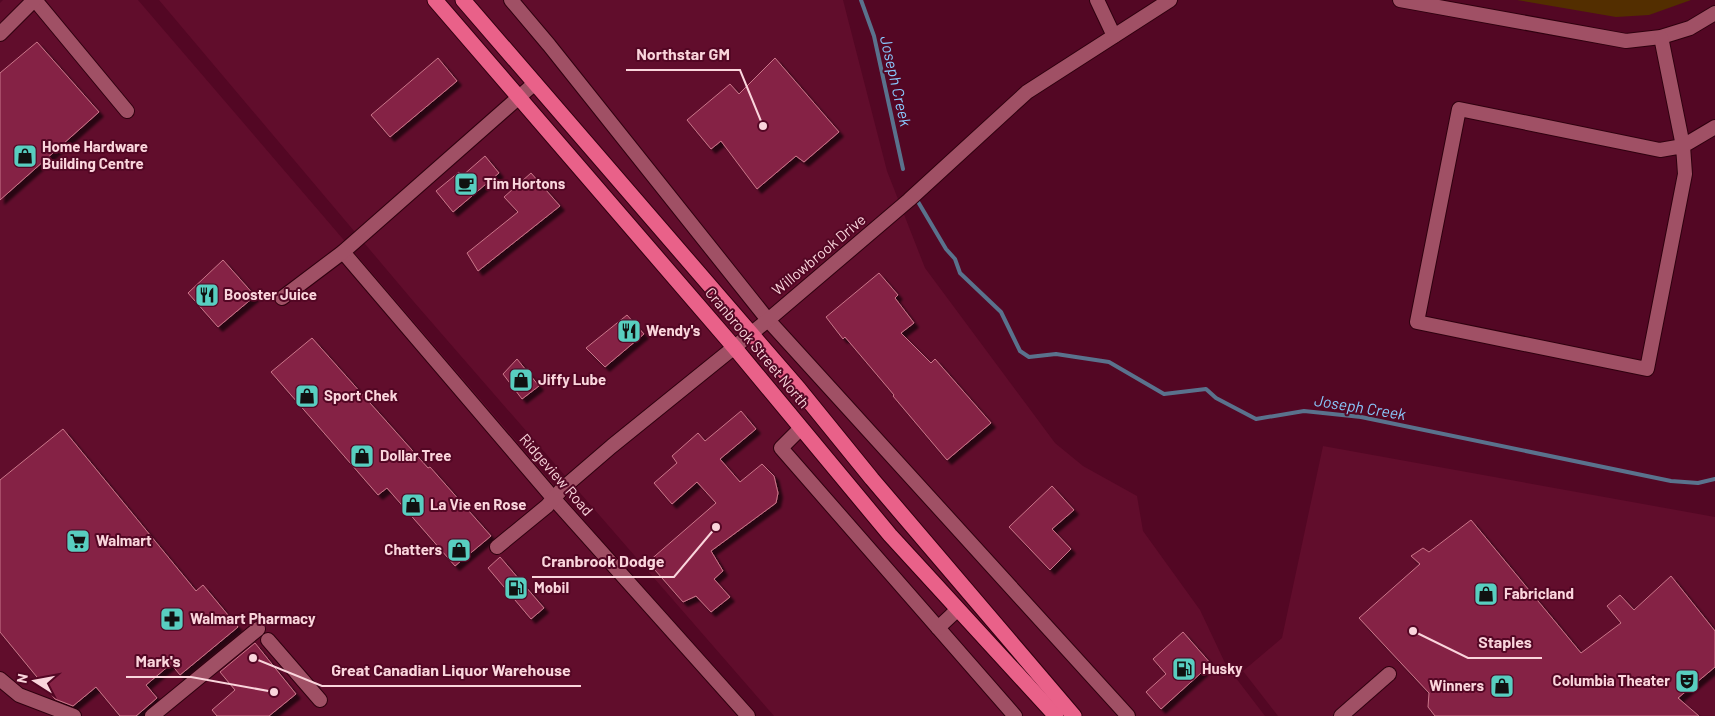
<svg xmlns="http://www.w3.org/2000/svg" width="1715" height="716" font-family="Barlow,sans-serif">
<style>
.built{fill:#610d2c}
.green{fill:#532e00}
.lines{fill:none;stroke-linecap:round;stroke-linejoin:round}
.stream{stroke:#5a728d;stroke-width:4}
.building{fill:#852344;stroke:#ca768a;filter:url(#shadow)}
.minor-casing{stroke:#2f000f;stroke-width:16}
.highway-casing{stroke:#2f000f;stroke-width:17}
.minor{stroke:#a05065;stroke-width:14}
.highway{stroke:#e96189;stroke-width:15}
.labels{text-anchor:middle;stroke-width:4;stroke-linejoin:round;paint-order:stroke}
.poi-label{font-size:15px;font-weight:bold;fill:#fad5dc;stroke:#530724;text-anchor:start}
.street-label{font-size:15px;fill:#fad5dc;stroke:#530724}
.water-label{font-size:16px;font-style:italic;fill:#89c8fc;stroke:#530724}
.leader{fill:none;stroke:#fad5dc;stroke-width:2}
.callout-dot{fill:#fad5dc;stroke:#530724;stroke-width:2}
.callout-label{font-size:16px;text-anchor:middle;font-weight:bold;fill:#fad5dc;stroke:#530724;stroke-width:4;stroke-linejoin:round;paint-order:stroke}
</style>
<defs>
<filter id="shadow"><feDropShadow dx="4.5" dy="4.5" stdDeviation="1" flood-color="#0009"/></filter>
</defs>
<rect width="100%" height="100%" fill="#530724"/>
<!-- built -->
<g class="built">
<polygon points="3,0 138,0 752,716 0,716 0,3"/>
<polygon points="159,0 843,0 887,171 925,268 1055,443 1083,466 1137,496 1143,531 1200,610 1226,665 1265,716 774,716 414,302"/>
<polygon points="1323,446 1715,517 1715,716 1278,716 1243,671 1282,638"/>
</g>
<!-- green -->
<polygon class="green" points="1517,0 1691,0 1649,15 1616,17"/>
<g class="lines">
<!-- stream -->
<g class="stream">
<polyline points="861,0 874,36 903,169"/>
<polyline points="917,200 946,249 955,259 960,273 1001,312 1020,351 1029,357 1056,354 1109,362 1164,394 1206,389 1216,398 1256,419 1304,411 1361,417 1671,481 1698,483 1715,479"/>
</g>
</g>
<!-- building -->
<g class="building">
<polygon points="37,42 99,112 0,200 0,73"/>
<polygon points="438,58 457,81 390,137 371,115"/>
<polygon points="775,58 839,132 804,162 796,156 757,189 721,141 711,149 687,120 730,84 739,94"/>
<polygon points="485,156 499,173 453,212 436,191 459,172 462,176"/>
<polygon points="531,173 560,206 478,271 467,253 518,212 504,197"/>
<polygon points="223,260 255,296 218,327 188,293"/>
<polygon points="879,273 898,295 895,298 914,323 901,333 931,363 935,359 991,423 947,460 893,396 894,395 845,337 843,339 826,317"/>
<polygon points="627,315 644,334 605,367 586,348"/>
<polygon points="312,338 428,468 430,467 491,536 455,566 387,488 378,495 271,372"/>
<polygon points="517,359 539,386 522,399 503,374"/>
<polygon points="741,411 756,429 720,459 740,482 762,464 774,476 778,493 776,503 711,551 723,571 714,579 730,597 711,612 696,596 683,602 648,562 716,503 697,482 672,504 654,483 677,463 672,456 698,433 705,441"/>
<polygon points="63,429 196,591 203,585 238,627 180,675 171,664 146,685 157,698 136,716 120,716 96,687 73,706 55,699 0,632 0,480"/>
<polygon points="1052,486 1074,510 1052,529 1071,549 1050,570 1009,527"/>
<polygon points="1471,520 1581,653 1621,623 1607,606 1620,595 1634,610 1671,576 1715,631 1715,667 1678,698 1699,716 1435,716 1428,707 1429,693 1359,618 1420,564 1411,556 1423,548 1429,552"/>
<polygon points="500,557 544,608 531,619 488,568"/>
<polygon points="1183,632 1211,664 1161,709 1146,692 1166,674 1153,659"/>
<polygon points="255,643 296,694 269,716 217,716 212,710 235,690 220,672"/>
</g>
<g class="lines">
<!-- minor casing -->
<g class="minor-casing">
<g id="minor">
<polyline points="35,0 127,111"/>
<polyline points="511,0 549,45 768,320 1128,716"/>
<polyline points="1097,0 1114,36"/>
<polyline points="1400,0 1626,41 1661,37 1690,28 1715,13"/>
<polyline points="0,34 34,0"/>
<polyline points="1661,37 1683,146 1685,174 1647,369 1417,322 1459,109 1660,150 1683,146 1715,127"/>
<polyline points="343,252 554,499 748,716"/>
<polyline points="282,298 343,252 535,83"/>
<polyline points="801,428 781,448 1015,716"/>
<polyline points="497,547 547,506 562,489 612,446 768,320 909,200 1027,92 1170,0"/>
<polyline points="938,628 957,610"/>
<polyline points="268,640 320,700"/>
<polyline points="0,679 19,695 74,716"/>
<polyline points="152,716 258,629"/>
<polyline points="1341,716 1389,674"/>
</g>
</g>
<!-- highway casing -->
<g class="highway-casing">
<g id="highway">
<polyline points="435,0 734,347 890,535 1056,716"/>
<polyline points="463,0 799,389 872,479 1074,716"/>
</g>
</g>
<!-- minor -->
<use href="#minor" class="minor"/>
<!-- highway -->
<use href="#highway" class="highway"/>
</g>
<!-- icons -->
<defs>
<g id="shop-square" transform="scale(1.25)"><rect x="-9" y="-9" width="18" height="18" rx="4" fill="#58cec0" stroke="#530724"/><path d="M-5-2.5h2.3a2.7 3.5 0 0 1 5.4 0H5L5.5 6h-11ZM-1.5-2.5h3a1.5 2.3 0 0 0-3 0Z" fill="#111"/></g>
<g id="cafe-square" transform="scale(1.25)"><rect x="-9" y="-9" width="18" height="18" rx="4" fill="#58cec0" stroke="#530724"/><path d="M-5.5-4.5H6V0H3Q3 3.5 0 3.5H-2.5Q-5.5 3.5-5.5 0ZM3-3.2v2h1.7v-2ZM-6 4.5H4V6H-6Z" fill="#111"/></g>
<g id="restaurant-square" transform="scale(1.25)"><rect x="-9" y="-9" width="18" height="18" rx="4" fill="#58cec0" stroke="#530724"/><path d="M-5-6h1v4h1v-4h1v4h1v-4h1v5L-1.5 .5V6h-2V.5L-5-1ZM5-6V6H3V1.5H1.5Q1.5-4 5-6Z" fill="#111"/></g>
<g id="supermarket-square" transform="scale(1.25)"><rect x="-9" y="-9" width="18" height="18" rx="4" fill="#58cec0" stroke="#530724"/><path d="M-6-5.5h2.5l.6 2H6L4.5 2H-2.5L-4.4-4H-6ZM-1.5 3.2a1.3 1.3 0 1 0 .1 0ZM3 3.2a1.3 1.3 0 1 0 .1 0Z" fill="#111"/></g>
<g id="fuel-square" transform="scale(1.25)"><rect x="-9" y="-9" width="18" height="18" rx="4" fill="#58cec0" stroke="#530724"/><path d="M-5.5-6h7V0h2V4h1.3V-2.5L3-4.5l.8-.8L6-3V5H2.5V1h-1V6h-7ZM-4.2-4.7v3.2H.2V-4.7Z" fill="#111"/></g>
<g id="pharmacy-square" transform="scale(1.25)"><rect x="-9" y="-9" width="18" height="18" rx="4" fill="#58cec0" stroke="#530724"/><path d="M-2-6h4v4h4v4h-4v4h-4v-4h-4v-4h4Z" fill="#111"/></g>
<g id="theatre-square" transform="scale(1.25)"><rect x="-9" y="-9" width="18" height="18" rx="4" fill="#58cec0" stroke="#530724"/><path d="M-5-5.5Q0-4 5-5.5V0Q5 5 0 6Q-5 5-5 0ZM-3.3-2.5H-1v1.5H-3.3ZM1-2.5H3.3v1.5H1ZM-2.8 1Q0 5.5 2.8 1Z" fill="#111"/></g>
</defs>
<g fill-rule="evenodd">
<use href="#shop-square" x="25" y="156"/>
<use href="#cafe-square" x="466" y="184"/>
<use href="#restaurant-square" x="207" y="295"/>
<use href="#restaurant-square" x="629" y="331"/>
<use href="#shop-square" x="521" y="380"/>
<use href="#shop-square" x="307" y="396"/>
<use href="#shop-square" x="362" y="456"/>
<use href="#shop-square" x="413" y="505"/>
<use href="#supermarket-square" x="78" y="541"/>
<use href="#shop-square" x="459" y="550"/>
<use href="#fuel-square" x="516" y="588"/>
<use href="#shop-square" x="1486" y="594"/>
<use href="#pharmacy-square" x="172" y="619"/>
<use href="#fuel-square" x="1184" y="669"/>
<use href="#theatre-square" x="1687" y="681"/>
<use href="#shop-square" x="1502" y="686"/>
</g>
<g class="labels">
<!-- poi labels -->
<g class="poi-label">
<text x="42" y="152">Home Hardware<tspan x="42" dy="17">Building Centre</tspan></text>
<text x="484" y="189">Tim Hortons</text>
<text x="224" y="300">Booster Juice</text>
<text x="646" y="336">Wendy's</text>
<text x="538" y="385">Jiffy Lube</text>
<text x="324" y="401">Sport Chek</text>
<text x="380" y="461">Dollar Tree</text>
<text x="430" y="510">La Vie en Rose</text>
<text x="96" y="546">Walmart</text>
<text x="442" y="555" text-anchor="end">Chatters</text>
<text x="534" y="593">Mobil</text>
<text x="1504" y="599">Fabricland</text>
<text x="190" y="624">Walmart Pharmacy</text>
<text x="1202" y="674">Husky</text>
<text x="1670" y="686" text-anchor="end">Columbia Theater</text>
<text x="1484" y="691" text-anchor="end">Winners</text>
</g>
<!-- street labels -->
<g class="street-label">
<text transform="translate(819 255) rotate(-40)" y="5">Willowbrook Drive</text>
<text transform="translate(757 348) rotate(50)" y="5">Cranbrook Street North</text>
<text transform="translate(556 475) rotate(49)" y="5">Ridgeview Road</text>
</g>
<!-- water labels -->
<g class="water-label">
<text transform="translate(896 81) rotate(77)" y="6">Joseph Creek</text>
<text transform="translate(1360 407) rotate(9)" y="6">Joseph Creek</text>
</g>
</g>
<!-- callouts -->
<path class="leader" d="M763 126L740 70H626M716 527L674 577H532M1413 631L1468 658H1542M274 692L191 677H126M253 658L322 686H581"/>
<g class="callout-dot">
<circle cx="763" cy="126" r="5"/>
<circle cx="716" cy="527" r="5"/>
<circle cx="1413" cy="631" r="5"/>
<circle cx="274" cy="692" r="5"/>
<circle cx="253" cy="658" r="5"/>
</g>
<g class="callout-label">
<text x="683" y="60">Northstar GM</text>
<text x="603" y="567">Cranbrook Dodge</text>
<text x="1505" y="648">Staples</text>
<text x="158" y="667">Mark's</text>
<text x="451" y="676">Great Canadian Liquor Warehouse</text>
</g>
<!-- north arrow -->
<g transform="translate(35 681) rotate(281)" stroke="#530724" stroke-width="4" paint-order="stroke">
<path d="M0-4L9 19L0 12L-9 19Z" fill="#fad5dc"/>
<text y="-8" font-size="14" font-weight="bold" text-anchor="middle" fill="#fad5dc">N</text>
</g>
</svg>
